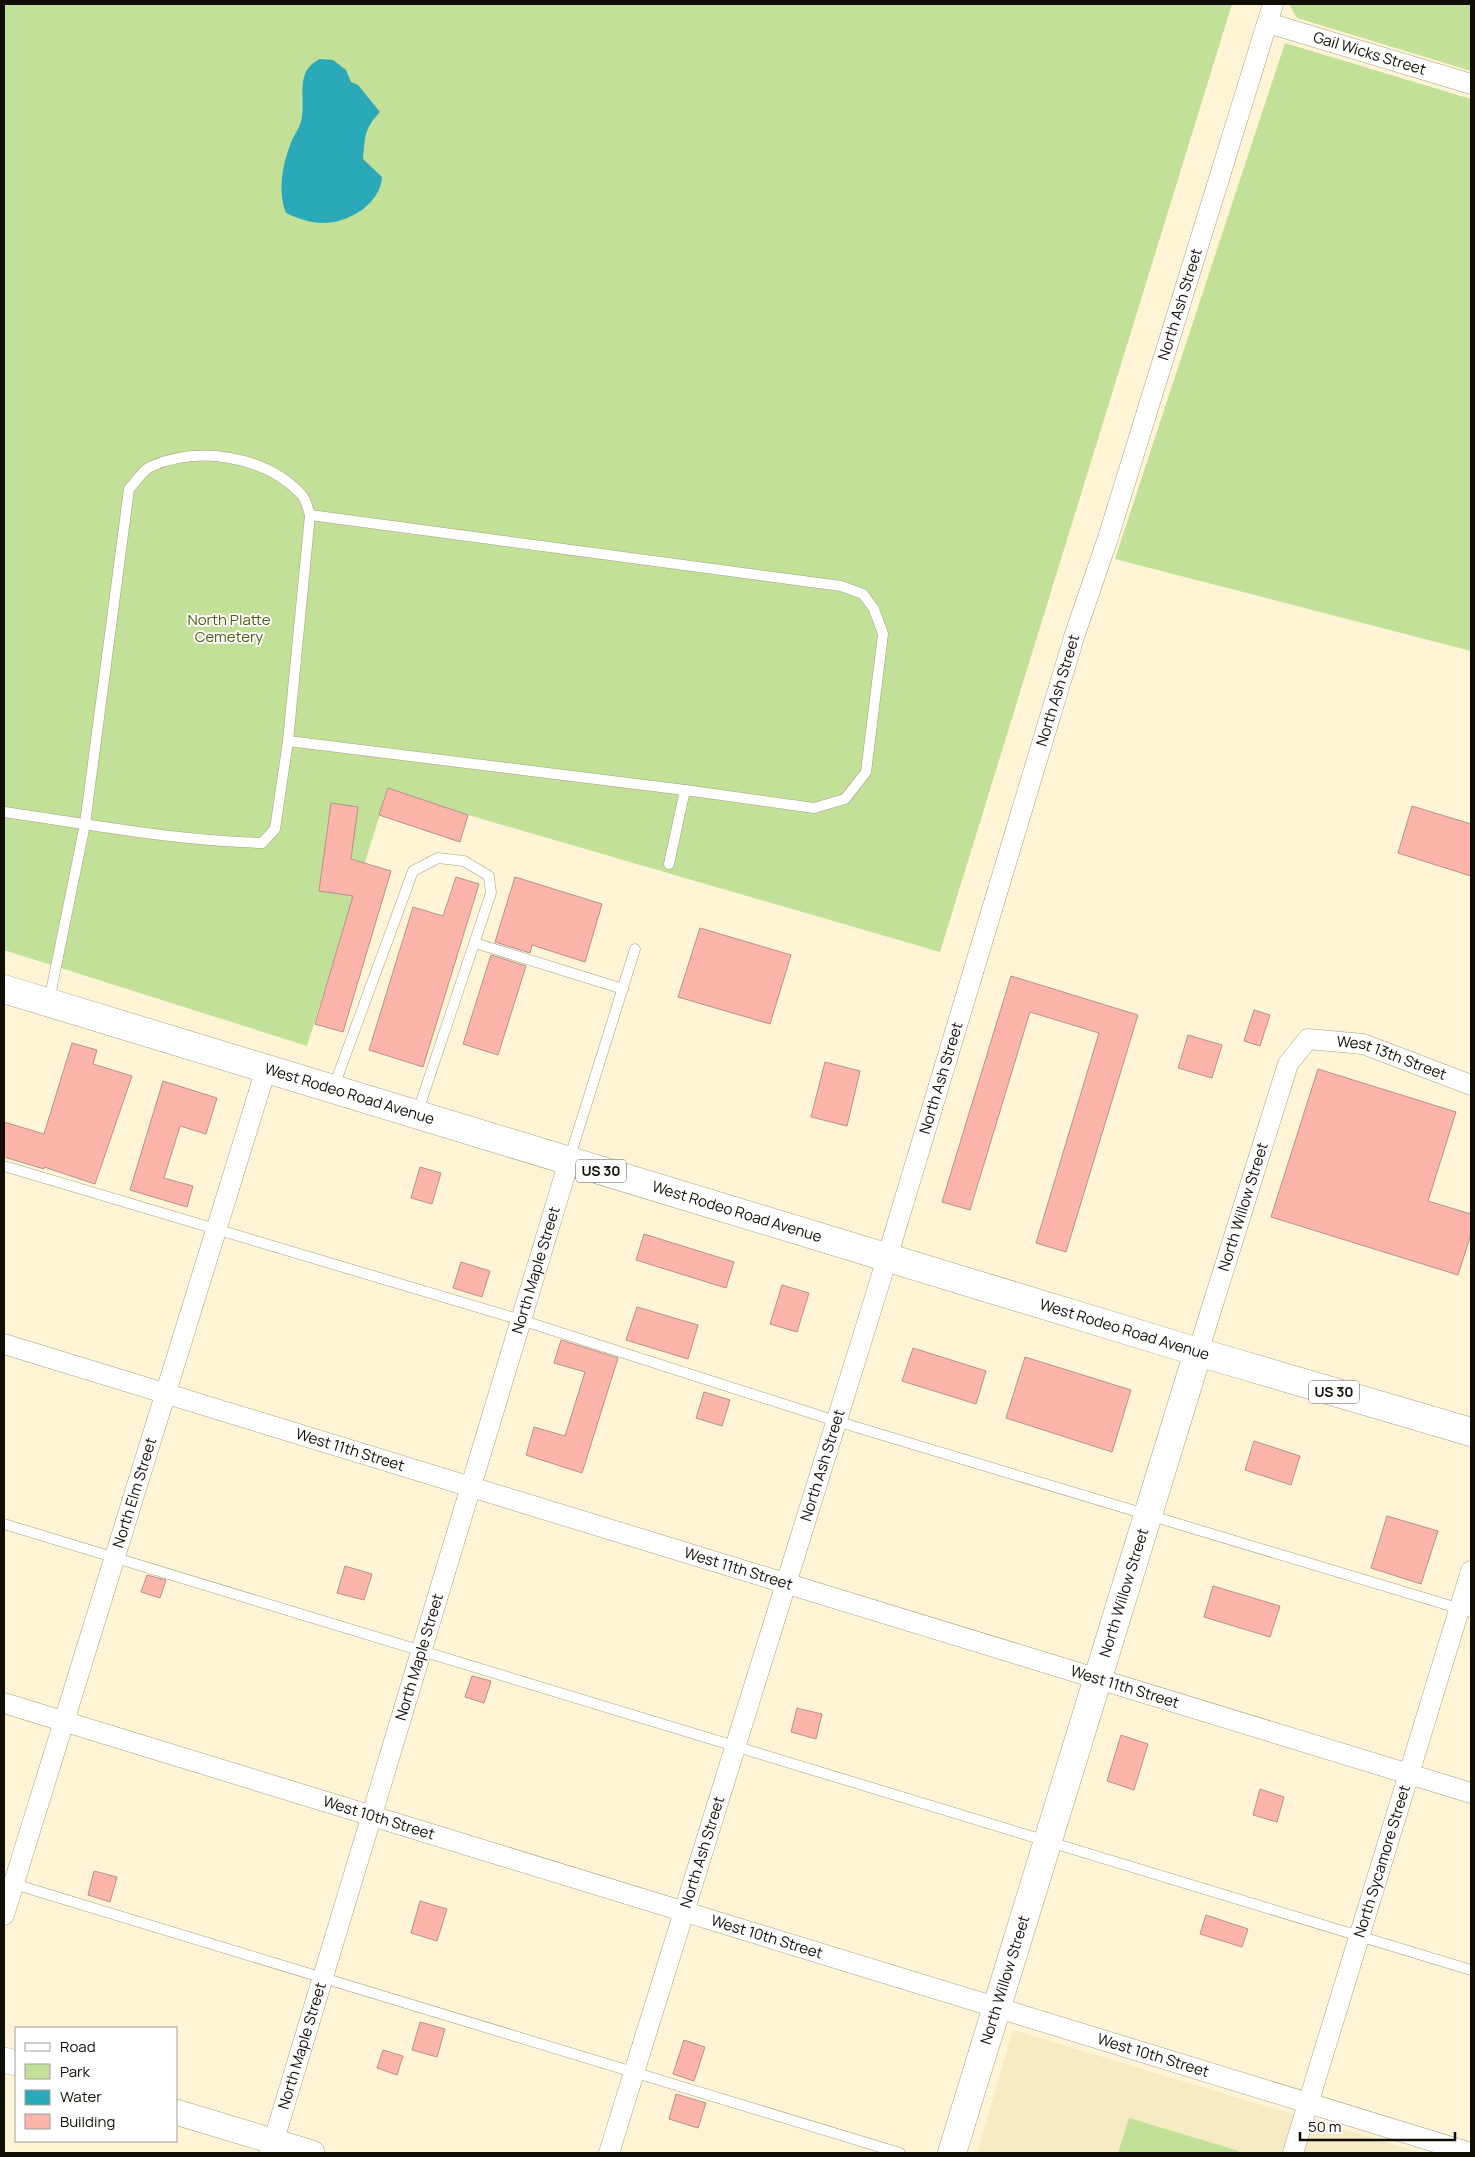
<svg xmlns="http://www.w3.org/2000/svg" width="1475" height="2157" font-family="Manrope,sans-serif">
<style>
.built{fill:#f6ebc3}
.green{fill:#c2e097}
.water{fill:#2ca9b9}
.building{fill:#fcb4ab;stroke:#b4918d}
.lines{fill:none;stroke-linecap:round;stroke-linejoin:round}
.service-casing{stroke:#a69e80;stroke-width:11}
.minor-casing{stroke:#a69e80;stroke-width:21}
.tertiary-casing{stroke:#a69e80;stroke-width:26}
.secondary-casing{stroke:#a69e80;stroke-width:29}
.primary-casing{stroke:#a69e80;stroke-width:29}
.service{stroke:#fff;stroke-width:10}
.minor{stroke:#fff;stroke-width:20}
.tertiary{stroke:#fff;stroke-width:25}
.secondary{stroke:#fff;stroke-width:28}
.primary{stroke:#fff;stroke-width:28}
.labels{text-anchor:middle;stroke-width:4;stroke-linejoin:round;paint-order:stroke}
.shield{fill:#fff;stroke:#58564f;stroke-width:1}
.shield-label{font-size:14px;font-weight:bold;fill:#100d04}
.street-label{font-size:15px;fill:#100d04;stroke:#fff}
.park-label{font-size:15px;fill:#47610f;stroke:#fff}
</style>
<rect width="100%" height="100%" fill="#fff5d6"/>
<!-- built -->
<polygon class="built" points="1013,2030 1422,2153 977,2153"/>
<!-- green -->
<g class="green">
<polygon points="4,4 1232,4 940,952 468,815 388,789 307,1046 4,950"/>
<polygon points="1289,4 1471,4 1471,71 1297,18"/>
<polygon points="1285,43 1471,99 1471,651 1115,559"/>
<polygon points="1129,2118 1239,2151 1238,2153 1118,2153"/>
</g>
<!-- water -->
<path class="water" d="M320,59L333,60L346,70L351,82L358,85L380,112C364,129 365,137 363,159L382,177C380,205 348,223 323,223C311,223 296,218 286,213C277,190 283,162 292,140C295,134 299,128 301,122C307,100 293,71 320,59Z"/>
<!-- building -->
<g class="building">
<polygon points="388,788 468,815 460,842 379,815"/>
<polygon points="331,803 358,807 351,859 391,871 343,1032 315,1024 353,896 319,891"/>
<polygon points="1412,806 1471,824 1471,876 1398,853"/>
<polygon points="456,877 479,884 423,1067 369,1050 413,907 443,916"/>
<polygon points="515,877 602,904 585,962 532,945 530,953 495,942"/>
<polygon points="700,928 791,955 770,1024 678,997"/>
<polygon points="491,955 526,966 498,1055 463,1044"/>
<polygon points="1011,976 1138,1015 1066,1252 1036,1243 1099,1033 1030,1012 970,1210 942,1202"/>
<polygon points="1254,1010 1270,1015 1260,1046 1244,1041"/>
<polygon points="1188,1035 1222,1045 1212,1078 1178,1068"/>
<polygon points="72,1043 97,1050 93,1064 132,1076 95,1184 44,1167 44,1169 4,1157 4,1122 44,1134"/>
<polygon points="825,1062 860,1071 847,1126 811,1117"/>
<polygon points="1318,1069 1456,1112 1428,1201 1471,1214 1471,1234 1458,1275 1271,1217"/>
<polygon points="163,1081 217,1098 206,1134 180,1126 164,1178 193,1186 187,1207 130,1190"/>
<polygon points="420,1167 441,1173 432,1204 411,1198"/>
<polygon points="644,1234 734,1262 726,1288 636,1260"/>
<polygon points="461,1262 490,1271 482,1297 453,1288"/>
<polygon points="782,1285 809,1293 797,1332 770,1324"/>
<polygon points="637,1307 698,1325 688,1359 626,1340"/>
<polygon points="561,1340 618,1358 582,1473 526,1455 534,1427 565,1436 585,1372 554,1363"/>
<polygon points="913,1348 986,1371 976,1404 902,1381"/>
<polygon points="1025,1357 1131,1390 1112,1452 1006,1418"/>
<polygon points="704,1392 730,1400 722,1426 696,1418"/>
<polygon points="1254,1441 1300,1456 1291,1485 1245,1470"/>
<polygon points="1387,1516 1438,1531 1421,1584 1371,1568"/>
<polygon points="345,1566 372,1574 364,1600 337,1593"/>
<polygon points="147,1575 166,1580 160,1598 141,1592"/>
<polygon points="1213,1586 1280,1606 1270,1637 1204,1617"/>
<polygon points="472,1676 491,1681 484,1703 465,1697"/>
<polygon points="797,1708 822,1714 816,1739 791,1732"/>
<polygon points="1121,1735 1148,1744 1134,1790 1107,1781"/>
<polygon points="1260,1789 1284,1797 1277,1822 1253,1815"/>
<polygon points="94,1871 117,1877 110,1902 88,1895"/>
<polygon points="420,1901 447,1909 437,1941 411,1933"/>
<polygon points="1206,1915 1248,1929 1242,1947 1200,1934"/>
<polygon points="420,2022 445,2029 437,2057 412,2050"/>
<polygon points="684,2040 705,2047 694,2081 673,2074"/>
<polygon points="383,2050 403,2056 397,2075 377,2068"/>
<polygon points="676,2094 706,2103 698,2128 669,2119"/>
</g>
<g class="lines">
<!-- service casing -->
<g class="service-casing">
<g id="service">
<polyline points="288,741 685,790 814,808 845,799 866,772 883,634 874,609 863,594 841,586 310,515"/>
<path d="M4,812C89,824 176,841 262,843L275,829L288,741L310,515C308,509 306,499 301,494C265,456 198,445 150,467C142,471 135,483 129,489L85,824L49,1001"/>
<polyline points="669,864 685,790"/>
<polyline points="475,943 623,989"/>
<polyline points="333,1089 413,871 438,858 464,861 489,876 491,893 417,1114"/>
<polyline points="569,1160 635,949"/>
<polyline points="4,1166 521,1320 836,1421 1471,1612"/>
<polyline points="4,1524 1471,1970"/>
<polyline points="4,1881 900,2153"/>
</g>
</g>
<!-- minor casing -->
<g class="minor-casing">
<g id="minor">
<path id="s1" d="M1268,23L1471,84"/>
<path id="s2" d="M4,1344L1471,1793"/>
<path id="s3" d="M1198,1352L1288,1064L1308,1039L1363,1044L1471,1085"/>
<path id="s4" d="M4,1703L1471,2153"/>
<path id="s5" d="M4,1915L266,1069"/>
<path id="s6" d="M270,2153L569,1161"/>
<path id="s7" d="M609,2153L877,1291L1075,634L1108,538L1273,4"/>
<path id="s8" d="M1293,2153L1471,1571"/>
</g>
</g>
<!-- tertiary casing -->
<g class="tertiary-casing">
<g id="tertiary">
<polyline points="4,2060 16,2063"/>
<polyline points="176,2112 312,2153"/>
</g>
</g>
<!-- secondary casing -->
<g class="secondary-casing">
<g id="secondary">
<path id="s9" d="M952,2153L1198,1352"/>
</g>
</g>
<!-- primary casing -->
<g class="primary-casing">
<g id="primary">
<path id="s10" d="M4,989L1198,1352L1471,1432"/>
</g>
</g>
<!-- service -->
<use href="#service" class="service"/>
<!-- minor -->
<use href="#minor" class="minor"/>
<!-- tertiary -->
<use href="#tertiary" class="tertiary"/>
<!-- secondary -->
<use href="#secondary" class="secondary"/>
<!-- primary -->
<use href="#primary" class="primary"/>
</g>
<g class="labels">
<!-- shield labels -->
<g class="shield">
<rect x="576" y="1159.5" width="50" height="23" rx="4"/>
<rect x="1309" y="1380.5" width="50" height="23" rx="4"/>
</g>
<g class="shield-label">
<text x="601" y="1176">US 30</text>
<text x="1334" y="1397">US 30</text>
</g>
<!-- street labels -->
<g class="street-label">
<text dy="5" stroke="none"><textPath href="#s1" startOffset="106">Gail Wicks Street</textPath></text>
<text dy="5" stroke="none"><textPath href="#s7" startOffset="1935">North Ash Street</textPath></text>
<text dy="5" stroke="none"><textPath href="#s7" startOffset="1530">North Ash Street</textPath></text>
<text dy="5" stroke="none"><textPath href="#s3" startOffset="420">West 13th Street</textPath></text>
<text dy="5" stroke="none"><textPath href="#s7" startOffset="1125">North Ash Street</textPath></text>
<text dy="5" stroke="none"><textPath href="#s10" startOffset="361">West Rodeo Road Avenue</textPath></text>
<text dy="5" stroke="none"><textPath href="#s3" startOffset="152">North Willow Street</textPath></text>
<text dy="5" stroke="none"><textPath href="#s10" startOffset="766">West Rodeo Road Avenue</textPath></text>
<text dy="5" stroke="none"><textPath href="#s6" startOffset="922">North Maple Street</textPath></text>
<text dy="5" stroke="none"><textPath href="#s10" startOffset="1171">West Rodeo Road Avenue</textPath></text>
<text dy="5" stroke="none"><textPath href="#s2" startOffset="362">West 11th Street</textPath></text>
<text dy="5" stroke="none"><textPath href="#s7" startOffset="720">North Ash Street</textPath></text>
<text dy="5" stroke="none"><textPath href="#s5" startOffset="442">North Elm Street</textPath></text>
<text dy="5" stroke="none"><textPath href="#s2" startOffset="768">West 11th Street</textPath></text>
<text dy="5" stroke="none"><textPath href="#s9" startOffset="586">North Willow Street</textPath></text>
<text dy="5" stroke="none"><textPath href="#s6" startOffset="518">North Maple Street</textPath></text>
<text dy="5" stroke="none"><textPath href="#s2" startOffset="1172">West 11th Street</textPath></text>
<text dy="5" stroke="none"><textPath href="#s4" startOffset="392">West 10th Street</textPath></text>
<text dy="5" stroke="none"><textPath href="#s7" startOffset="315">North Ash Street</textPath></text>
<text dy="5" stroke="none"><textPath href="#s8" startOffset="305">North Sycamore Street</textPath></text>
<text dy="5" stroke="none"><textPath href="#s4" startOffset="798">West 10th Street</textPath></text>
<text dy="5" stroke="none"><textPath href="#s9" startOffset="181">North Willow Street</textPath></text>
<text dy="5" stroke="none"><textPath href="#s6" startOffset="112">North Maple Street</textPath></text>
<text dy="5" stroke="none"><textPath href="#s4" startOffset="1202">West 10th Street</textPath></text>
</g>
<!-- park labels -->
<g class="park-label">
<text x="229" y="625">North Platte<tspan x="229" dy="17">Cemetery</tspan></text>
</g>
</g>
<!-- border -->
<rect width="1475" height="2157" fill="none" stroke="#100d04" stroke-width="10"/>
<!-- legend -->
<rect x="15" y="2027" width="162" height="115" fill="#ffffff" stroke="#9f9e9b"/>
<rect x="25" y="2043" width="25" height="8" fill="#ffffff" stroke="#9f9e9b"/>
<text x="60" y="2052" font-size="15" fill="#100d04">Road</text>
<rect x="25" y="2064" width="25" height="15" fill="#c2e097" stroke="#9f9e9b"/>
<text x="60" y="2077" font-size="15" fill="#100d04">Park</text>
<rect x="25" y="2090" width="25" height="15" fill="#2ca9b9" stroke="#9f9e9b"/>
<text x="60" y="2102" font-size="15" fill="#100d04">Water</text>
<rect x="25" y="2114" width="25" height="15" fill="#fcb4ab" stroke="#9f9e9b"/>
<text x="60" y="2127" font-size="15" fill="#100d04">Building</text>
<!-- scale -->
<path d="M1300 2132v8h155v-8" fill="none" stroke="#100d04" stroke-width="2.5"/>
<text x="1308" y="2132" font-size="15" fill="#100d04" stroke="#ffffff" stroke-width="4" paint-order="stroke">50 m</text>
</svg>
